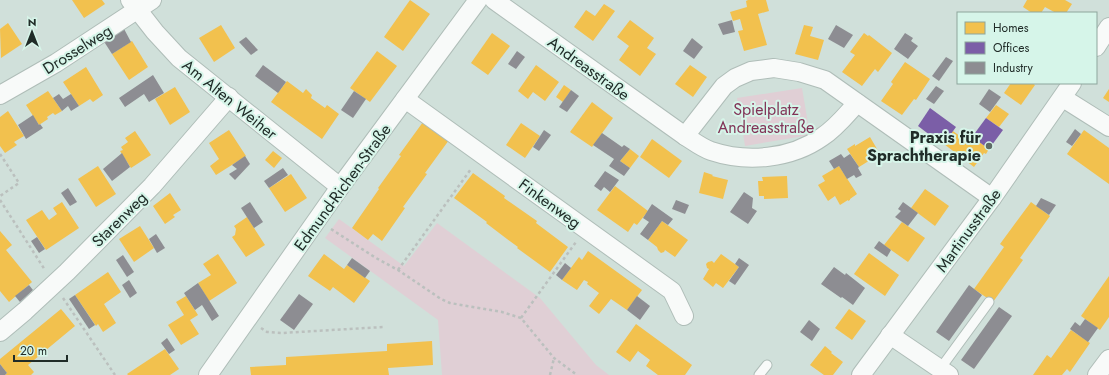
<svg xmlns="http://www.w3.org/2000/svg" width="1109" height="375" font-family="Jost,sans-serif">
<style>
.green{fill:#e0cfd5}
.homes{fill:#f2c14e}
.offices{fill:#7b5ea7}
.industry{fill:#8d8d92}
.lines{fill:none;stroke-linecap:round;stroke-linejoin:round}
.service-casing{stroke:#afbdb8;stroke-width:11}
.minor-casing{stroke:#afbdb8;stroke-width:20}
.path{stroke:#bbc0be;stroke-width:2.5;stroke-dasharray:3 3;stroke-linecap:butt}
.service{stroke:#f8faf9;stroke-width:9}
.minor{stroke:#f8faf9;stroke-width:18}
.poi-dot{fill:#5e6b66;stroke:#d6f5e9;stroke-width:1.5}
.labels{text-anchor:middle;stroke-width:4;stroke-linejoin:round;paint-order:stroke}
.street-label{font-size:16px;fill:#202c28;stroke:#d6f5e9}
.park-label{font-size:16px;fill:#823357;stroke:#d6f5e9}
.poi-label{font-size:16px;font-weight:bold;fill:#202c28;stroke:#d6f5e9;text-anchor:end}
</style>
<rect width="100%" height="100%" fill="#d0e0da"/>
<!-- green -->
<g class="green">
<polygon points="802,88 810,135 745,146 737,98"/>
<polygon points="339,219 404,266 437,223 540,298 596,365 609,375 442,375 438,320 325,238"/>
</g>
<!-- homes -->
<g class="homes">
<polygon points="72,0 102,0 105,4 84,18"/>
<polygon points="410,0 430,14 403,51 384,37"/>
<polygon points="748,0 766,0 769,11 758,14 767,45 744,51 738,31 743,30 740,19 733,21 730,12 747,7 746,1"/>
<polygon points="1027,0 1065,0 1072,4 1066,13 1056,13 1045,7 1041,13 1032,13 1023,7"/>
<polygon points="604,4 615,11 593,41 574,27 586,10 595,16"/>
<polygon points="630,20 654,38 647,48 656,54 640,76 619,60 629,46 617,37"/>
<polygon points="8,23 22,44 1,58 0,29"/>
<polygon points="221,25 235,48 214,62 199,38"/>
<polygon points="804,25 813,27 810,36 824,40 818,60 795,54"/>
<polygon points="492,33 510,46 488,75 471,63"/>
<polygon points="864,33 868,36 869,35 892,53 878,72 875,69 862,86 842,72 855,55 850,52"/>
<polygon points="132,41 148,67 129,80 112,54"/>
<polygon points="377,51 397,66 370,102 350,88"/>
<polygon points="905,62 930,79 916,100 914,99 902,115 881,101 893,84 891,82"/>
<polygon points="536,65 559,82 545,101 533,92 528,99 518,91"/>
<polygon points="690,65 707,77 693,97 675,84"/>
<polygon points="86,67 103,95 93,102 90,99 79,106 63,82"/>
<polygon points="287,81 303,93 306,89 312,95 311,98 325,108 327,105 339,114 322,139 271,102"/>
<polygon points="1011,83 1032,83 1035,85 1021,105 1004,93"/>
<polygon points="564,85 571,90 563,102 556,97"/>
<polygon points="175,87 190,112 170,125 155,99"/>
<polygon points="1109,89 1109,102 1103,98"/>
<polygon points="48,91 62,111 55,115 53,113 47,117 48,119 39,125 26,105"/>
<polygon points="592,102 613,118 592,147 570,132"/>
<polygon points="996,105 1009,114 999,127 986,118"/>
<polygon points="8,111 24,136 14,142 17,145 5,153 0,146 0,117"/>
<polygon points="423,122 449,140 425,173 427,174 403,207 405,208 382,241 373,234 368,240 352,228 379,189 378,188 401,156 399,155"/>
<polygon points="521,123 540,136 525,158 506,145"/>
<polygon points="229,130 246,156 216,175 210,166 219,159 209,143"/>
<polygon points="1084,130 1109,148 1109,184 1067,154"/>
<polygon points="135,131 151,155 131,168 120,151 123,150 121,147 128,142 125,138"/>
<polygon points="953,131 968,142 972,137 989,149 986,154 984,153 974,167 944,144"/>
<polygon points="870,137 880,154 859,167 847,149 855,144 855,146"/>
<polygon points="652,139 682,161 669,178 640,157"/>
<polygon points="630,149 639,156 630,168 620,161"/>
<polygon points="273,151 282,158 274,168 265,160"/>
<polygon points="98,166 116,194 96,207 78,179"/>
<polygon points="839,166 857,194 850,199 850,200 848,201 848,200 840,205 835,196 828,201 818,185 825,181 822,176"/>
<polygon points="704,172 713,175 712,176 728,180 723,199 699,193"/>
<polygon points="473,173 505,196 504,198 537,221 536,223 568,247 550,272 517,248 518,247 507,239 486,223 487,222 454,198"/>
<polygon points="291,174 307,198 285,212 269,188"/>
<polygon points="787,176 788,198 764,199 764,196 759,196 758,181 763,181 762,177"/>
<polygon points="615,186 648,211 637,225 634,223 628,232 597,210"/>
<polygon points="925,189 949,206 935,226 911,208"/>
<polygon points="170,193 181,210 173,215 175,217 165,224 153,206"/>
<polygon points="62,202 79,228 46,250 26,220 42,210 49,220 57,214 53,208"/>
<polygon points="1031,202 1050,216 1020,258 1023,260 993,302 974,289 1004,247 1000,244"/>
<polygon points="247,217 265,245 246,257 232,237 235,235 236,229 234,226"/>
<polygon points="662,221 688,240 675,257 665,250 664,252 661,253 658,250 657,247 648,240"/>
<polygon points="902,222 925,238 908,262 884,245"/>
<polygon points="140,226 154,248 134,262 119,239"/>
<polygon points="0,231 12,245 6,250 32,282 9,302 0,291"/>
<polygon points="588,251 642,290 627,310 611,299 599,314 589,306 599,293 587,284 588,282 584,280 577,290 562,280 579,257 582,260"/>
<polygon points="869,253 899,275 885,296 854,274"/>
<polygon points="218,254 237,283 209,301 198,283 211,275 203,264"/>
<polygon points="324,254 344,269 347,265 370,281 354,303 333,287 330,291 308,276"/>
<polygon points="721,254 739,267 723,288 716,283 713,287 703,279 709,269 707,268 706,264 708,262 712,261 714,263"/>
<polygon points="108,272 121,292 104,304 116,323 103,332 98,324 96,326 75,295"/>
<polygon points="1109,276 1109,317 1100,330 1081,316"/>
<polygon points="186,296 198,315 190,320 199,334 181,345 168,325 184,315 176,302"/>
<polygon points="61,309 75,326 28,365 34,372 31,375 5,375 7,373 0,364 0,359"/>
<polygon points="849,309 866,321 852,340 835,328"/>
<polygon points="636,324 692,365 685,375 658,375 646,366 650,360 638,351 630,362 616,352"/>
<polygon points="1071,330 1090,343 1070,372 1067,369 1062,375 1033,375 1047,355 1051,358"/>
<polygon points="432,341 433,365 388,368 389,375 251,375 250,367 286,365 286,357 387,351 387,344"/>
<polygon points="825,346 832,352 831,353 843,362 833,375 824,375 810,365"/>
<polygon points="165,349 179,369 170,375 128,375 127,374"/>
</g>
<!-- offices -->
<g class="offices">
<polygon points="930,108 956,127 943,145 918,126"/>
<polygon points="986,118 1003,130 989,149 972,137"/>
</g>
<!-- industry -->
<g class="industry">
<polygon points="732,20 735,32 723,35 718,24"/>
<polygon points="836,25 853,35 844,48 828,39"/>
<polygon points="123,27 131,42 112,54 103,40"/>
<polygon points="905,33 913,38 911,41 918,46 908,59 894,49"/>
<polygon points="246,37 258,50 251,55 239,42"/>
<polygon points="692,38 703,47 694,59 683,51"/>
<polygon points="517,51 525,57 516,69 508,64"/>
<polygon points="946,57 953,61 939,81 932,76"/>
<polygon points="263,65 286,82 278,93 255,76"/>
<polygon points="153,75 164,93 149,102 144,94 125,107 119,98"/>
<polygon points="936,86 944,91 934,104 926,99"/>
<polygon points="989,89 1001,97 990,112 979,104"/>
<polygon points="571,90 579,96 567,112 559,107"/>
<polygon points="354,91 366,99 353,118 341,110"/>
<polygon points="59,94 63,99 71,94 79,106 71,111 68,106 62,111 53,98"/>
<polygon points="33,115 39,125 40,124 43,128 26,139 18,125"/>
<polygon points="1075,129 1081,134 1072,146 1066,142"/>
<polygon points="544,130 551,135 539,151 533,147"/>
<polygon points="602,133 622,147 624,145 630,149 620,161 630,168 624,176 609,166 614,159 593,145"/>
<polygon points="122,153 130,167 112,181 103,169"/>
<polygon points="841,154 844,158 850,154 859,167 858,168 862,175 856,178 854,175 847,179 839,166 834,169 829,161"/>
<polygon points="245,156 250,164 235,180 229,174 237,169 232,165"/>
<polygon points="283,168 288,175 269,188 264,181"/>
<polygon points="605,171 619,180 610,192 604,187 601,191 594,186"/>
<polygon points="68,188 77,202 70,206 61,193"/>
<polygon points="744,192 753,198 752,208 757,211 748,224 730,212"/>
<polygon points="1041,198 1056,205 1049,215 1036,206"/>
<polygon points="676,200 689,205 685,214 672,209"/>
<polygon points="250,202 263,222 254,228 241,208"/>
<polygon points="903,202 918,213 908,226 895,217 901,211 898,209"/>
<polygon points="652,204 673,219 668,225 662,221 648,240 640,234 649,222 643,218"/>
<polygon points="156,234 165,248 157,253 149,239"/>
<polygon points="37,237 45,249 39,253 31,241"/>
<polygon points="879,241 891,250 887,257 874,248"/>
<polygon points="123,255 134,272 127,277 116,260"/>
<polygon points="352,258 370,271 365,278 347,265"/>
<polygon points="739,258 749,265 735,285 729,281 739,267 735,264"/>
<polygon points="565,263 571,268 562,280 556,275"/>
<polygon points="834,267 845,275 846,273 865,288 853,305 842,297 841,298 821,284"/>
<polygon points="129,280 137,293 130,298 122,285"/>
<polygon points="198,283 219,316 212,321 202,305 195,310 184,293"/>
<polygon points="29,285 33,290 20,302 15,296"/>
<polygon points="969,285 982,295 949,341 936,332"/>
<polygon points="299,294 313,304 294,330 280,320"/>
<polygon points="75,295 95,325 89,329 69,299"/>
<polygon points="637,296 650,306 640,320 627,310"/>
<polygon points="999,307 1012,316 974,369 961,360"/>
<polygon points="1085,319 1098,328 1088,342 1070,329 1075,322 1080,326"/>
<polygon points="809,320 820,329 812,341 800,332"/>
<polygon points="167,338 175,350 169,354 161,343"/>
<polygon points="0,364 7,373 5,375 0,375"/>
</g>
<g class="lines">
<!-- service casing -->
<g class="service-casing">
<g id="service">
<polyline points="940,369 989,302"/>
<polyline points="759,375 767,365"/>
</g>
</g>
<!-- minor casing -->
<g class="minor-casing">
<g id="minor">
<polyline points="130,0 155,32 179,58 340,187"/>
<path d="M494,0L685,136C693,141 702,148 711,151C747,163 791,159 822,137C836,128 846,115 857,103"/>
<polyline points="1096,47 1109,27"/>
<polyline points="0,95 56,63 152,0"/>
<polyline points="1063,98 1109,127"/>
<polyline points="405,99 672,291 684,316"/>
<polyline points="685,136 724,86 735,78 751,71 774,68 799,72 825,80 992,198"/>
<polyline points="0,332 25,311 67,272 152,186 229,97"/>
<polyline points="890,335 949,375"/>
<polyline points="208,375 340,187 478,0"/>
<polyline points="861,375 992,198 1072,83"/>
<polyline points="1097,375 1109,359"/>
</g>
</g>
<!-- path -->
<g class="path">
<polyline points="0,154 19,183 0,196"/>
<polyline points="0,200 45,270"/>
<polyline points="331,229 376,258 398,270 441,299 450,303 502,312 521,318 554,358 577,375"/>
<polyline points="398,270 471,169"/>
<polyline points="63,298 115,375"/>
<polyline points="521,318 576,242"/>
<polyline points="261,328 267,332 282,333 383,327"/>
<polyline points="550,375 554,358"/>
</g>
<!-- service -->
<use href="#service" class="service"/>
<!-- minor -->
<use href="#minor" class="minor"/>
</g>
<!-- markers -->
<circle class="poi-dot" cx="989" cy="146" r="4"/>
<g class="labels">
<!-- street labels -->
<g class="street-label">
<text transform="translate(77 49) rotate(-32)" y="6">Drosselweg</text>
<text transform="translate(589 68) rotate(36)" y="6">Andreasstraße</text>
<text transform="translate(230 99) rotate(39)" y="6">Am Alten Weiher</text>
<text transform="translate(342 187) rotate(-54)" y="6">Edmund-Richen-Straße</text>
<text transform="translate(550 203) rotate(36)" y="6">Finkenweg</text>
<text transform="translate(119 219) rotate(-45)" y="6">Starenweg</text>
<text transform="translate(968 230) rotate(-54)" y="6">Martinusstraße</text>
</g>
<!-- park labels -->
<g class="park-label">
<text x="766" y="115">Spielplatz<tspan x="766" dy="18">Andreasstraße</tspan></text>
</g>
<!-- poi labels -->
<g class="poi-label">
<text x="981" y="143">Praxis für<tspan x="981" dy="18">Sprachtherapie</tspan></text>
</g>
</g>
<!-- legend -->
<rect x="957" y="12" width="140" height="72" fill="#d6f5e9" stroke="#8da59c"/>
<rect x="965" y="22" width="20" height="12" fill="#f2c14e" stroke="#8da59c"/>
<text x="993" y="32" font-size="12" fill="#202c28">Homes</text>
<rect x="965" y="42" width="20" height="12" fill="#7b5ea7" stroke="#8da59c"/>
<text x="993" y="52" font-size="12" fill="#202c28">Offices</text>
<rect x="965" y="62" width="20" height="12" fill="#8d8d92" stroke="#8da59c"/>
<text x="993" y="72" font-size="12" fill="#202c28">Industry</text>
<!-- north arrow -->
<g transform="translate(32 32)" stroke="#d6f5e9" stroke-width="3" paint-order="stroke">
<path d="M0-3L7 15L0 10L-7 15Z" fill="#202c28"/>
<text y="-6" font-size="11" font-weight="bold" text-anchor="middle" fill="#202c28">N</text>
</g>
<!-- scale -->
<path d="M14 355v6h53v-6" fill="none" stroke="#202c28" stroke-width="2"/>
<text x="20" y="355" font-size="12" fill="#202c28" stroke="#d6f5e9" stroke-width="3" paint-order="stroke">20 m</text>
</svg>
